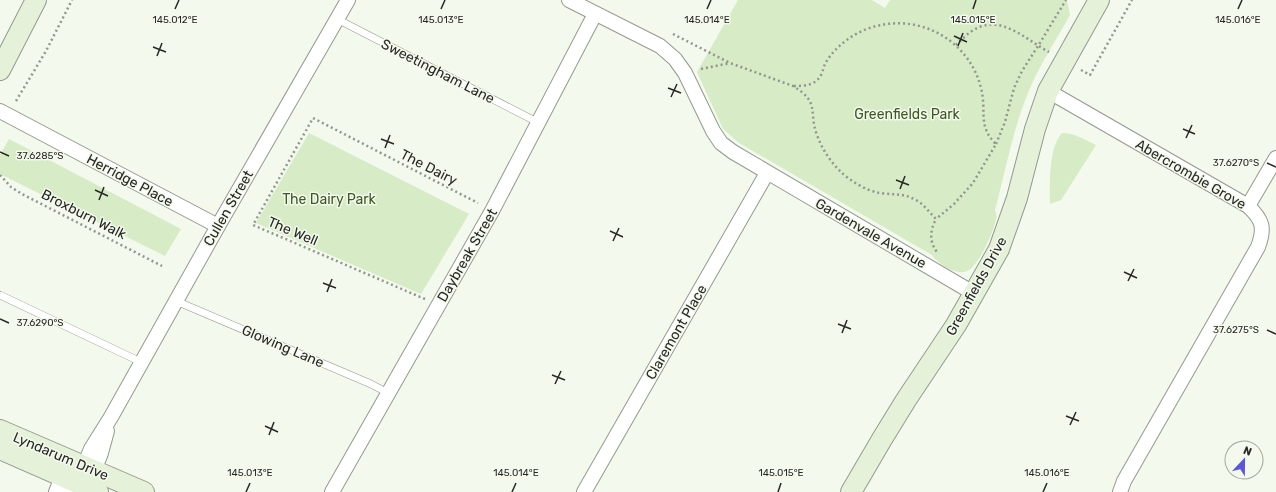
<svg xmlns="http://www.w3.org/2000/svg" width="1276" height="492" font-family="Rubik,sans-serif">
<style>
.green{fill:#d7ebc6}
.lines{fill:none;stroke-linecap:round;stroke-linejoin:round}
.lane-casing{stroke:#949a8f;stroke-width:8}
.street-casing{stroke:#949a8f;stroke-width:16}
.secondary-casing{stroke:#949a8f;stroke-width:22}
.path{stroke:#92968e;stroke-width:2.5;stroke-dasharray:2 3;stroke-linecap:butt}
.lane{stroke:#fff;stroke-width:7}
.street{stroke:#fff;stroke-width:14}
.secondary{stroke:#e6f1da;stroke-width:20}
.ticks{fill:none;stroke:#272925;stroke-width:1.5}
.labels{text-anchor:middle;stroke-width:3;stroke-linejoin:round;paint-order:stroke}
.street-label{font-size:14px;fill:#272925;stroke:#f3f9ed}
.park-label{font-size:14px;fill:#405824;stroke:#f3f9ed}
.ticks-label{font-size:10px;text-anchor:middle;fill:#272925;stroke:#f3f9ed;stroke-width:3;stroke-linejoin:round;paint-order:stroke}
</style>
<rect width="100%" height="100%" fill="#f3f9ed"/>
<!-- green -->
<g class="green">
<path d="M738,0H872L885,8L890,0H1067L1070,15C1055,42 1037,69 1026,98C1012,134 1005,173 995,210C996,213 997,216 996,219C994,231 979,266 967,271C957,276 938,264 932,255L739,143L723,129L697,72Z"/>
<polygon points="309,133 469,214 421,294 256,223"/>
<path d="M1062,133C1075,133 1085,140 1096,145L1061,200L1050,204C1050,184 1048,149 1062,133Z"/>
<polygon points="9,139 181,229 165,256 0,174 0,155"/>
</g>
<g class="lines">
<!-- lane casing -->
<g class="lane-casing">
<g id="lane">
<polyline points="337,19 539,123"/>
<polyline points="0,295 141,362"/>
<polyline points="176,301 371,384 388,393"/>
</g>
</g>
<!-- street casing -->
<g class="street-casing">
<g id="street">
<polyline points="569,0 660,46 675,59 685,73 713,131 721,143 733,152 975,294"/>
<path d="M1048,91L1248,206C1263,220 1265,228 1258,247L1124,481L1120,492"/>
<polyline points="0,111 218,226"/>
<polyline points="1248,206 1276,158"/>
<polyline points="84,466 91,449 111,417 218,226 348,0"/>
<polyline points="94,471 101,453 107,431"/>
<polyline points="56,492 62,477"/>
<polyline points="67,492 72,481"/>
<polyline points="332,492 492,211 595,14"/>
<polyline points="584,492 767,173"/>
</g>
</g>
<!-- secondary casing -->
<g class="secondary-casing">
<g id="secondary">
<polyline points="0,70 36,0"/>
<polyline points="0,430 144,492"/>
<polyline points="0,449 98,492"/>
<polyline points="851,492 882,439 906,400 956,325 999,249 1017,198 1035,129 1048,91 1099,0"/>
</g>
</g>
<!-- path -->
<g class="path">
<path d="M673,34L730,63L793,86C821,103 808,111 817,135C822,149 830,161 840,171C850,181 867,191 880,193C892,195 903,193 914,199C923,203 929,212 936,219C930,230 929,242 937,252"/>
<path d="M956,45C961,40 966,35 972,31C1000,12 1026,40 1049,52"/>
<polyline points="701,69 730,63"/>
<polyline points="1081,70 1090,75 1132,0"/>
<path d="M794,86C802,86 813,86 819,78C822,75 823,69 825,64C836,44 859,29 881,25C925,16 970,43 981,88C987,110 977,126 996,144L973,183L954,204L936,219"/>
<polyline points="16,101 46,51 72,0"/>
<polyline points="996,144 1005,122 1014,88 1022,71 1038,46 1066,0"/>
<polyline points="0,175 11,187 22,194 162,266"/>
<polyline points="425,299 253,225 313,118 478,203"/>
</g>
<!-- lane -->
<use href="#lane" class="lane"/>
<!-- street -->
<use href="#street" class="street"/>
<!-- secondary -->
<use href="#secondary" class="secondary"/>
</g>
<!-- ticks -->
<path class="ticks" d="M175,9L179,0M441,9L445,0M707,9L711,0M973,9L976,0M1238,9L1242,0M954,36L967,42M958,46L963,33M153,47L166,52M157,56L162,43M668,88L681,93M671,97L677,84M1183,129L1195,134M1186,138L1192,125M381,139L394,144M385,148L390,135M0,152L9,156M1267,163L1276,167M896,180L909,185M900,189L905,176M95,190L108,196M99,200L104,187M610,231L623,237M613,241L619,228M1124,272L1137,278M1128,281L1134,269M323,283L336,288M327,292L332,279M0,319L9,323M838,324L851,329M1267,330L1276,334M842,333L847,320M552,375L565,380M555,384L561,371M1066,416L1079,421M1070,425L1076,412M265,426L278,432M269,435L274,422M246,492L250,483M512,492L516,483M778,492L781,483M1043,492L1047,483"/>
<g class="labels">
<!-- street labels -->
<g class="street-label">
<text transform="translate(438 71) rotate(27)" y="5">Sweetingham Lane</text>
<text transform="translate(429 167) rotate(27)" y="5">The Dairy</text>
<text transform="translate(1191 174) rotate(30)" y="5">Abercrombie Grove</text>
<text transform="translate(130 180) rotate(28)" y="5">Herridge Place</text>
<text transform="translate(228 208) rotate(-60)" y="5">Cullen Street</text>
<text transform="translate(84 214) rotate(27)" y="5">Broxburn Walk</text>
<text transform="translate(293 231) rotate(23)" y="5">The Well</text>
<text transform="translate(871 233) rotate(30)" y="5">Gardenvale Avenue</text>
<text transform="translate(467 255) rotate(-60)" y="5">Daybreak Street</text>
<text transform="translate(976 286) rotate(-61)" y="5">Greenfields Drive</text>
<text transform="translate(676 332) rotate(-60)" y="5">Claremont Place</text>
<text transform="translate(283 346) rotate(23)" y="5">Glowing Lane</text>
<text transform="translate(61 456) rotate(23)" y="5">Lyndarum Drive</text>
</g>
<!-- park labels -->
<g class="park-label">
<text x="907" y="119">Greenfields Park</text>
<text x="329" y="204">The Dairy Park</text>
</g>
</g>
<g class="ticks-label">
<text x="441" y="23">145.013°E</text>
<text x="707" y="23">145.014°E</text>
<text x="973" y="23">145.015°E</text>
<text x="1238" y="23">145.016°E</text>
<text x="175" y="23">145.012°E</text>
<text x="40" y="159">37.6285°S</text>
<text x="1236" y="166">37.6270°S</text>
<text x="40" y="326">37.6290°S</text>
<text x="1236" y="333">37.6275°S</text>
<text x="250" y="476">145.013°E</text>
<text x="516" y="476">145.014°E</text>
<text x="781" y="476">145.015°E</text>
<text x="1047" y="476">145.016°E</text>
</g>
<!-- north arrow -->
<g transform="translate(1244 460) rotate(22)"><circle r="19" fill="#f3f9ed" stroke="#a1a69d"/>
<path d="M0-3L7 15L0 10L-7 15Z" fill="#5d58d0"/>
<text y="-6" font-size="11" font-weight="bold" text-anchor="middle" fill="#272925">N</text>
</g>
</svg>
